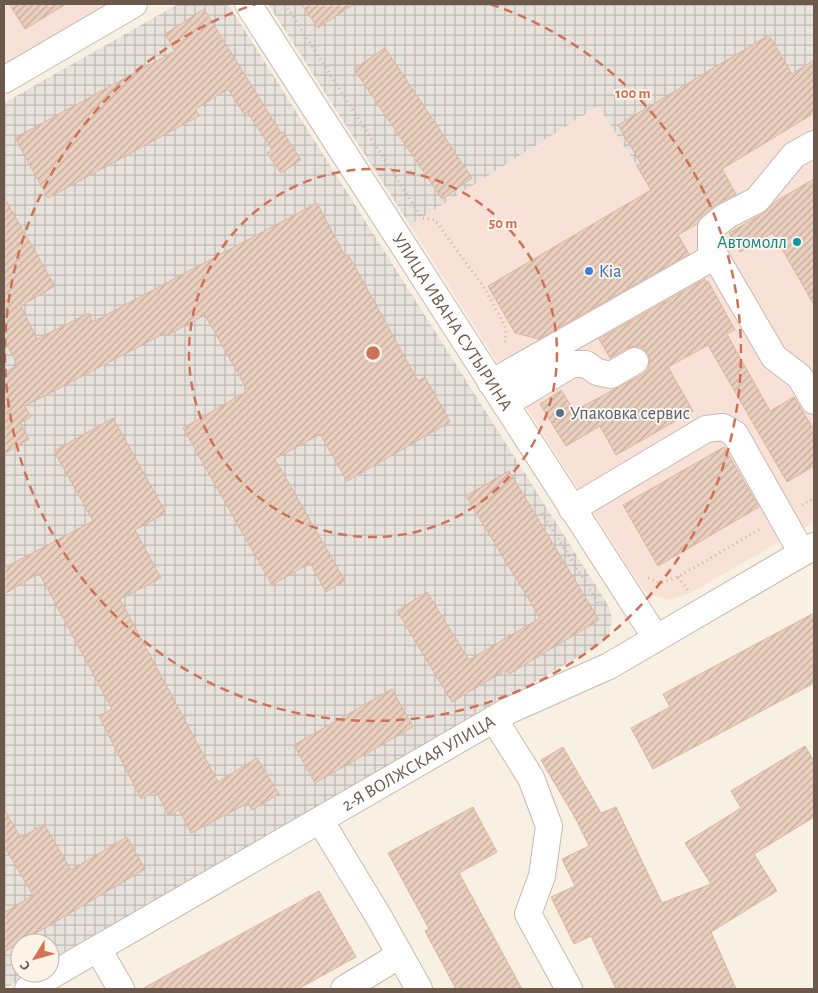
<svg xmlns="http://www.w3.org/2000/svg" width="818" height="993" font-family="'Alegreya Sans',sans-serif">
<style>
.commercial{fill:#f8e1d7}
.industrial{fill:url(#industrial-grid)}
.building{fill:url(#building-hatch);stroke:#dbb6a0}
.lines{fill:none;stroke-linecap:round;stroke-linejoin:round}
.minor-casing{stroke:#cabaae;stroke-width:28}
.path{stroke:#ceb3a2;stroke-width:3;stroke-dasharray:1 4;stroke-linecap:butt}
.minor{stroke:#fff;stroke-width:26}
.ring{fill:none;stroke:#ce7156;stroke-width:2.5;stroke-dasharray:9 6}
.culture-dot{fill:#0f9aa8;stroke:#fcf4e8;stroke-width:2}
.shop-dot{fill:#3f7fe0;stroke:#fcf4e8;stroke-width:2}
.service-dot{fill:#5c6f8a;stroke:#fcf4e8;stroke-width:2}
.labels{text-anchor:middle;stroke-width:4;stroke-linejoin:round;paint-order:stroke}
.culture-label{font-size:18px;fill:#0d838f;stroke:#fcf4e8;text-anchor:end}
.shop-label{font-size:18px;fill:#366cbe;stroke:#fcf4e8;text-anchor:start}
.street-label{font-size:18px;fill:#6d584c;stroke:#fcf4e8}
.service-label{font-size:18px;fill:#4e5e75;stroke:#fcf4e8;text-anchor:start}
.centre{fill:#ce7156;stroke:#fcf4e8;stroke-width:2.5}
.ring-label{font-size:15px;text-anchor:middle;font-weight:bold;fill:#ce7156;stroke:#fcf4e8;stroke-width:4;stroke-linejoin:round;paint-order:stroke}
</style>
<defs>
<pattern id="industrial-grid" width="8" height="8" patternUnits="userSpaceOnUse" patternTransform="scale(1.25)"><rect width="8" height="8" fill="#e8e2dd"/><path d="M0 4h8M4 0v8" fill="none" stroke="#c0bab5"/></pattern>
<pattern id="building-hatch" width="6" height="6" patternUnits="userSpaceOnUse" patternTransform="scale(1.25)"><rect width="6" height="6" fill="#eacfbe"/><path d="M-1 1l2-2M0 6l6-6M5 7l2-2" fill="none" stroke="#c2ab9d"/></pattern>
</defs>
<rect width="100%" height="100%" fill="#f8f0e2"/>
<!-- commercial -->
<g class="commercial">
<polygon points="4,4 112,4 4,67"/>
<polygon points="814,60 814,522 690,593 669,600 648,594 637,581 410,225 598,106 637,166"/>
</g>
<!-- industrial -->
<g class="industrial">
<polygon points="178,4 228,4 608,605 612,618 610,631 604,642 50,962 50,943 20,943 20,973 32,973 4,989 4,103"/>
<polygon points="268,4 814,4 814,60 637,166 598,106 410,225"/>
</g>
<!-- building -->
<g class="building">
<polygon points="9,4 66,4 25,29"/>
<polygon points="301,4 354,4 318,28"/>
<polygon points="204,9 281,133 283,132 301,160 281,173 267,153 272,149 247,112 244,114 228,89 196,109 199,116 48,198 15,138 175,51 165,34"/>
<polygon points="769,35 792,74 814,60 814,113 722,169 736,194 717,204 702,216 697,224 678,235 689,254 539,339 515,333 488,286 651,190 637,166 641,164 618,125"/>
<polygon points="385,48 472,178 442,199 354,69"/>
<polygon points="814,179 814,305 773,233 740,252 729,233 764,213 776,201"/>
<polygon points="4,197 55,286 21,306 37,339 89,313 93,322 317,203 346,258 349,256 418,381 425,377 450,422 347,481 320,434 275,459 345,581 326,592 310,563 272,585 183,428 248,391 205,315 166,336 165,333 25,406 31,417 20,423 29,439 4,454 4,370 5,372 18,365 4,340"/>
<polygon points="705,279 706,282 708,281 735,330 727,334 770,411 794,397 814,430 814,466 787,482 708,345 668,367 693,411 616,455 600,426 566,446 540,404 561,390 574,411 643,374 648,369 650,361 648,354 643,348 635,346 628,348 610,358 599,339"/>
<polygon points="113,418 166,513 135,530 161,578 120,599 218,782 257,758 279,794 252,810 248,803 191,833 179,810 169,816 156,791 141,799 99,716 112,709 39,573 4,594 4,568 93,521 54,451"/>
<polygon points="724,447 759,507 658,566 623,505"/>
<polygon points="509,471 599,620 509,674 506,670 452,702 397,611 427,592 469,660 540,618 466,496"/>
<polygon points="814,613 814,683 653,769 631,728 670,707 663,694"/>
<polygon points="392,689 413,727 315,783 294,745"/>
<polygon points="805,746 814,761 814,817 754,854 777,891 711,932 736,989 616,989 591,936 574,944 551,897 575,886 562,859 589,846 577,821 541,760 563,747 601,813 616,807 662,903 711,884 685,843 741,808 731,791"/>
<polygon points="473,807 497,852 459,873 522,989 456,989 425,931 429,929 388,853"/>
<polygon points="4,809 21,838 44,824 71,870 127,837 145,869 4,952 4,913 33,895 4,846"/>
<polygon points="319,891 356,957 298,989 142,989"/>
</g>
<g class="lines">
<!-- minor casing -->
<g class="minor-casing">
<g id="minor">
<path id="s1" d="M248,4L656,638"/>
<polyline points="4,80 134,4"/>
<polyline points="814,144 794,155 757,200 726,216 711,228 711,249 774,357 800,377 814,401"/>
<polyline points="491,383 715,256"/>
<polyline points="505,404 572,364 586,364 597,372 611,375 635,361"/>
<polyline points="572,509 706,429 723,427 735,434 802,553"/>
<polyline points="494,719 531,778 549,826 542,876 528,914 569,989"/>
<polyline points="320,820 380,919 419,989"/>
<polyline points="98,949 121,989"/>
<path id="s2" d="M28,989L508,711L609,666L814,546"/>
<polyline points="344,989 400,955"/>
</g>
</g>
<!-- path -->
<g class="path">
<polyline points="285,4 422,218 435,220 485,289 506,328 505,346"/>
<polyline points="802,505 814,498"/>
<polyline points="542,513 599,604 603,602"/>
<polyline points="678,577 688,590"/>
<polyline points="648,578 661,583 678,577 760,529"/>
</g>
<!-- minor -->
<use href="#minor" class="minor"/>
</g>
<!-- distance rings -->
<g class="ring">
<circle cx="373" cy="353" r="184"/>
<path d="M490 4A368 368 0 1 1 256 4"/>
</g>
<!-- markers -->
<circle class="culture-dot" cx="797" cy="242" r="5"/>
<circle class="shop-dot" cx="589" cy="271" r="5"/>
<circle class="service-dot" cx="560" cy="413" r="5"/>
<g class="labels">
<!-- culture labels -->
<g class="culture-label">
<text x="787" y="248">Автомолл</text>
</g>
<!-- shop labels -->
<g class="shop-label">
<text x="599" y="277">Kia</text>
</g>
<!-- street labels -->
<g class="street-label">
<text dy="6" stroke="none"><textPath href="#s1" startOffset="378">УЛИЦА ИВАНА СУТЫРИНА</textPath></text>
<text dy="6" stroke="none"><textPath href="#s2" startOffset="451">2-Я ВОЛЖСКАЯ УЛИЦА</textPath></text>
</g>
<!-- service labels -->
<g class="service-label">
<text x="570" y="419">Упаковка сервис</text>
</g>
</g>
<circle cx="373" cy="353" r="8" class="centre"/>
<g class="ring-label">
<text x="633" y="98">100 m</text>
<text x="503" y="228">50 m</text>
</g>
<!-- border -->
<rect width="818" height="993" fill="none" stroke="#6d584c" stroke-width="10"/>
<!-- north arrow -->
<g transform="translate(35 958) rotate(233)"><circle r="24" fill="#fcf4e8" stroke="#c3b6aa"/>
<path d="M0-4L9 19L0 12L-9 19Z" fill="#d37257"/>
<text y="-8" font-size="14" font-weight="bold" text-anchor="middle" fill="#6d584c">С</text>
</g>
</svg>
